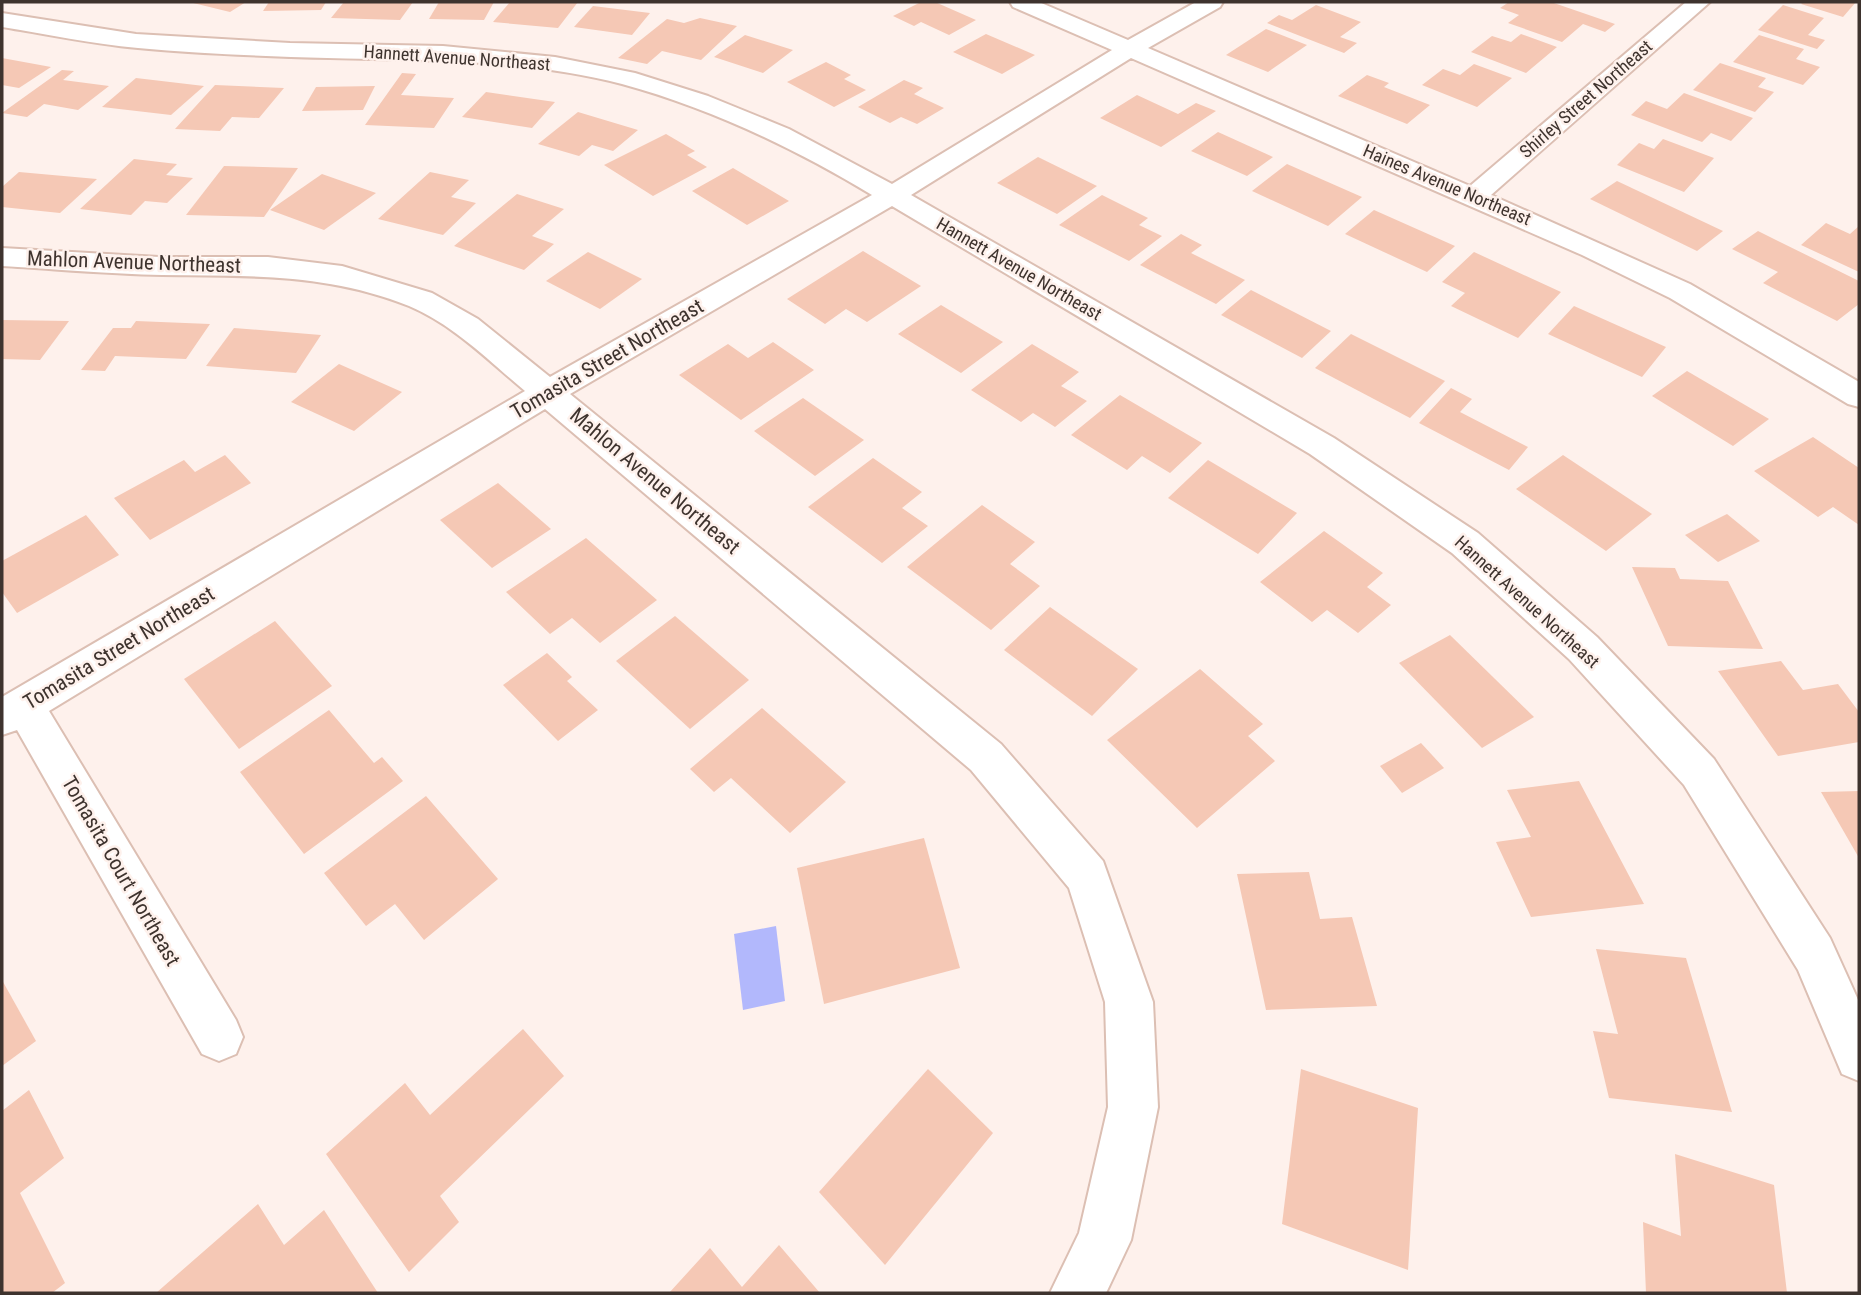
<svg xmlns="http://www.w3.org/2000/svg" width="1861" height="1295" font-family="'Roboto Condensed',sans-serif">
<style>
.water{fill:#b2b8fc}
.building{fill:#f5c8b5}
.lines{fill:none;stroke-linecap:round;stroke-linejoin:round}
.minor-casing{stroke:#dcbfb3;stroke-width:4}
.minor{fill:#fff;fill-rule:evenodd}
.labels{text-anchor:middle;stroke-width:5;stroke-linejoin:round;paint-order:stroke}
.far-street-label{font-size:18px;fill:#3e332e;stroke:#fef1ec}
.street-label{font-size:21px;fill:#3e332e;stroke:#fef1ec}
</style>
<rect width="100%" height="100%" fill="#fef1ec"/>
<!-- water -->
<polygon class="water" points="776,926 785,1001 743,1010 734,934"/>
<!-- building -->
<g class="building">
<polygon points="189,2 246,2 230,12"/>
<polygon points="269,2 326,2 321,10 263,11"/>
<polygon points="344,2 413,2 400,20 331,18"/>
<polygon points="439,2 494,2 484,20 429,19"/>
<polygon points="510,2 578,2 558,28 493,22"/>
<polygon points="921,2 935,2 976,20 949,35 921,22 914,26 893,16"/>
<polygon points="1509,2 1551,2 1615,24 1605,32 1583,24 1562,42 1508,23 1519,15 1500,8"/>
<polygon points="1803,2 1856,2 1843,17 1801,4"/>
<polygon points="1316,5 1361,22 1340,37 1357,43 1344,53 1267,23 1279,15 1292,20"/>
<polygon points="1783,5 1824,18 1808,35 1825,40 1817,49 1758,30"/>
<polygon points="593,6 650,13 632,35 574,27"/>
<polygon points="700,18 737,26 701,60 662,51 647,64 618,58 667,19 684,23"/>
<polygon points="1266,29 1307,45 1268,72 1226,55"/>
<polygon points="986,34 1035,55 1002,74 953,52"/>
<polygon points="1521,34 1557,47 1526,73 1471,52 1492,36 1511,42"/>
<polygon points="745,35 793,50 763,73 714,57"/>
<polygon points="1759,35 1804,49 1796,59 1820,67 1803,85 1733,62"/>
<polygon points="2,58 51,67 19,88 2,85"/>
<polygon points="826,62 851,75 844,79 866,90 834,107 787,82"/>
<polygon points="1720,63 1766,78 1758,87 1774,92 1755,112 1693,90"/>
<polygon points="1474,64 1512,78 1477,107 1422,85 1443,69 1460,75"/>
<polygon points="62,70 74,71 63,80 109,86 78,110 44,104 27,117 2,113"/>
<polygon points="402,73 416,74 401,95 454,98 434,128 365,125"/>
<polygon points="1367,75 1389,83 1384,87 1430,105 1407,124 1338,96"/>
<polygon points="136,78 204,86 171,115 102,107"/>
<polygon points="904,80 923,88 914,94 944,108 917,124 901,117 890,123 858,107"/>
<polygon points="215,85 284,88 259,118 232,117 220,131 175,129"/>
<polygon points="375,86 363,110 302,111 316,87"/>
<polygon points="486,92 555,102 532,128 462,117"/>
<polygon points="1684,93 1753,118 1731,141 1711,133 1702,142 1631,115 1646,101 1667,109"/>
<polygon points="1137,95 1178,114 1196,103 1216,111 1161,147 1100,118"/>
<polygon points="578,112 638,130 613,151 592,145 579,156 538,144"/>
<polygon points="1218,132 1273,157 1247,176 1191,151"/>
<polygon points="666,134 695,151 687,155 707,167 653,196 604,165"/>
<polygon points="1663,139 1714,158 1684,192 1617,165 1639,143 1654,149"/>
<polygon points="1038,157 1097,186 1057,214 997,183"/>
<polygon points="134,159 177,164 166,175 193,178 167,203 145,201 131,215 80,209"/>
<polygon points="1287,164 1362,197 1328,226 1252,191"/>
<polygon points="224,166 298,168 264,217 186,215"/>
<polygon points="733,168 789,201 747,225 692,191"/>
<polygon points="19,172 97,179 60,213 2,207 2,187"/>
<polygon points="430,172 469,180 451,197 476,203 443,235 378,219"/>
<polygon points="322,174 376,193 324,230 270,210"/>
<polygon points="1617,181 1723,231 1697,251 1590,199"/>
<polygon points="517,194 564,209 532,236 554,244 524,270 454,246"/>
<polygon points="1102,195 1148,218 1139,225 1162,236 1129,261 1059,225"/>
<polygon points="1374,210 1455,246 1427,272 1345,234"/>
<polygon points="1826,223 1850,234 1859,226 1859,272 1801,245"/>
<polygon points="1758,231 1859,281 1859,304 1837,321 1763,283 1778,272 1732,249"/>
<polygon points="1181,234 1202,245 1191,253 1245,280 1216,304 1140,265"/>
<polygon points="863,251 921,286 867,322 846,309 825,324 787,299"/>
<polygon points="588,252 642,279 600,309 546,281"/>
<polygon points="1474,252 1561,292 1518,338 1451,306 1465,293 1442,282"/>
<polygon points="1251,290 1331,331 1302,358 1221,315"/>
<polygon points="941,305 1003,342 961,373 898,334"/>
<polygon points="1574,306 1666,347 1642,377 1548,334"/>
<polygon points="2,320 69,321 40,360 2,359"/>
<polygon points="136,321 210,324 186,359 115,356 105,371 81,370 113,328 131,328"/>
<polygon points="234,328 321,335 296,373 206,366"/>
<polygon points="1351,334 1445,381 1410,418 1315,368"/>
<polygon points="773,342 814,370 741,420 679,375 728,344 748,358"/>
<polygon points="1032,344 1079,372 1061,386 1087,401 1055,427 1033,413 1021,422 971,390"/>
<polygon points="339,364 402,392 354,431 291,402"/>
<polygon points="1687,371 1769,419 1733,446 1652,396"/>
<polygon points="1451,388 1472,399 1460,412 1528,447 1509,470 1419,423"/>
<polygon points="1120,395 1202,443 1170,473 1142,456 1127,470 1071,435"/>
<polygon points="803,398 864,440 815,476 754,431"/>
<polygon points="1813,437 1859,468 1859,525 1833,507 1818,517 1754,471"/>
<polygon points="225,455 251,483 150,540 114,498 184,460 195,472"/>
<polygon points="1563,455 1652,514 1606,551 1516,489"/>
<polygon points="873,458 922,492 902,508 928,526 882,563 808,507"/>
<polygon points="1208,460 1297,513 1258,554 1168,498"/>
<polygon points="498,483 551,529 492,568 440,520"/>
<polygon points="982,505 1035,542 1010,564 1040,586 991,630 907,567"/>
<polygon points="1727,514 1760,541 1718,562 1685,535"/>
<polygon points="86,515 119,555 17,613 2,592 2,561"/>
<polygon points="1324,531 1383,573 1367,587 1391,605 1358,633 1327,610 1312,622 1260,582"/>
<polygon points="586,538 657,600 600,643 572,618 550,634 506,592"/>
<polygon points="1632,567 1675,568 1680,579 1728,581 1763,649 1668,646"/>
<polygon points="1050,607 1138,669 1092,716 1004,650"/>
<polygon points="675,616 749,680 690,729 616,661"/>
<polygon points="275,621 332,686 239,749 184,679"/>
<polygon points="1450,635 1534,717 1482,748 1399,663"/>
<polygon points="547,653 572,677 567,681 598,710 558,741 503,685"/>
<polygon points="1781,661 1803,690 1838,684 1859,712 1859,742 1778,756 1718,671"/>
<polygon points="1200,669 1263,724 1248,736 1275,761 1197,828 1107,740"/>
<polygon points="762,708 846,782 790,833 731,778 714,792 690,769"/>
<polygon points="329,710 374,763 382,757 403,781 304,854 240,772"/>
<polygon points="1421,743 1444,768 1402,793 1380,766"/>
<polygon points="1579,781 1644,904 1531,917 1496,842 1531,837 1507,790"/>
<polygon points="1859,791 1859,858 1821,792"/>
<polygon points="426,796 498,879 424,940 395,904 366,926 324,873"/>
<polygon points="924,838 960,968 824,1004 797,868"/>
<polygon points="1309,872 1320,919 1352,917 1377,1006 1266,1010 1237,874"/>
<polygon points="1596,949 1686,958 1732,1112 1609,1098 1593,1031 1618,1034"/>
<polygon points="2,980 36,1041 2,1066"/>
<polygon points="523,1029 564,1076 440,1196 459,1222 409,1272 326,1154 405,1083 430,1115"/>
<polygon points="928,1069 993,1133 885,1265 819,1192"/>
<polygon points="1301,1069 1418,1108 1408,1270 1282,1224"/>
<polygon points="29,1090 64,1158 20,1193 65,1283 52,1293 2,1293 2,1111"/>
<polygon points="1675,1154 1774,1185 1787,1293 1646,1293 1643,1222 1681,1236"/>
<polygon points="258,1204 284,1245 324,1210 378,1293 156,1293"/>
<polygon points="779,1245 820,1293 669,1293 710,1248 742,1287"/>
</g>
<g class="lines">
<!-- minor casing -->
<g class="minor-casing">
<path id="minor" d="M1010,2H1039L1128,40L1196,2H1223L1220,7L1148,48L1470,186L1686,2H1710L1491,195L1690,284L1859,382V407L1848,404L1670,298L1582,255L1131,58L911,195L1334,438L1478,533L1597,637L1714,759L1830,938L1859,1002V1081L1842,1074L1798,970L1684,785L1569,659L1452,553L1310,454L892,206L570,394L1001,744L1103,861L1153,1002L1158,1107L1131,1240L1106,1293H1050L1079,1233L1108,1107L1105,1002L1069,888L971,770L545,409L49,711L236,1020L243,1037L236,1054L219,1061L202,1054L17,730L2,735V697L525,391C489,361 454,325 409,306C327,273 248,276 162,275C109,274 55,269 2,266V248L159,257H268L342,266L432,293L478,319L550,377L872,195C794,148 710,108 622,84C514,56 401,61 291,57C240,55 188,53 138,48C92,44 47,34 2,27V13L136,34L290,43L443,46L555,57L635,73L708,96L789,129L892,184L1112,50L1013,7Z"/>
</g>
<!-- minor -->
<use href="#minor" class="minor"/>
</g>
<g class="labels">
<!-- far-street labels -->
<g class="far-street-label">
<text transform="translate(457 58) rotate(4)" y="6">Hannett Avenue Northeast</text>
<text transform="translate(1586 99) rotate(-41)" y="6">Shirley Street Northeast</text>
<text transform="translate(1447 185) rotate(23)" y="6">Haines Avenue Northeast</text>
<text transform="translate(1019 269) rotate(30)" y="6">Hannett Avenue Northeast</text>
<text transform="translate(1527 602) rotate(42)" y="6">Hannett Avenue Northeast</text>
</g>
<!-- street labels -->
<g class="street-label">
<text transform="translate(134 262) rotate(2)" y="7">Mahlon Avenue Northeast</text>
<text transform="translate(607 359) rotate(-30)" y="7">Tomasita Street Northeast</text>
<text transform="translate(655 481) rotate(40)" y="7">Mahlon Avenue Northeast</text>
<text transform="translate(119 648) rotate(-31)" y="7">Tomasita Street Northeast</text>
<text transform="translate(121 871) rotate(60)" y="7">Tomasita Court Northeast</text>
</g>
</g>
<!-- border -->
<rect width="1861" height="1295" fill="none" stroke="#3e332e" stroke-width="7"/>
</svg>
